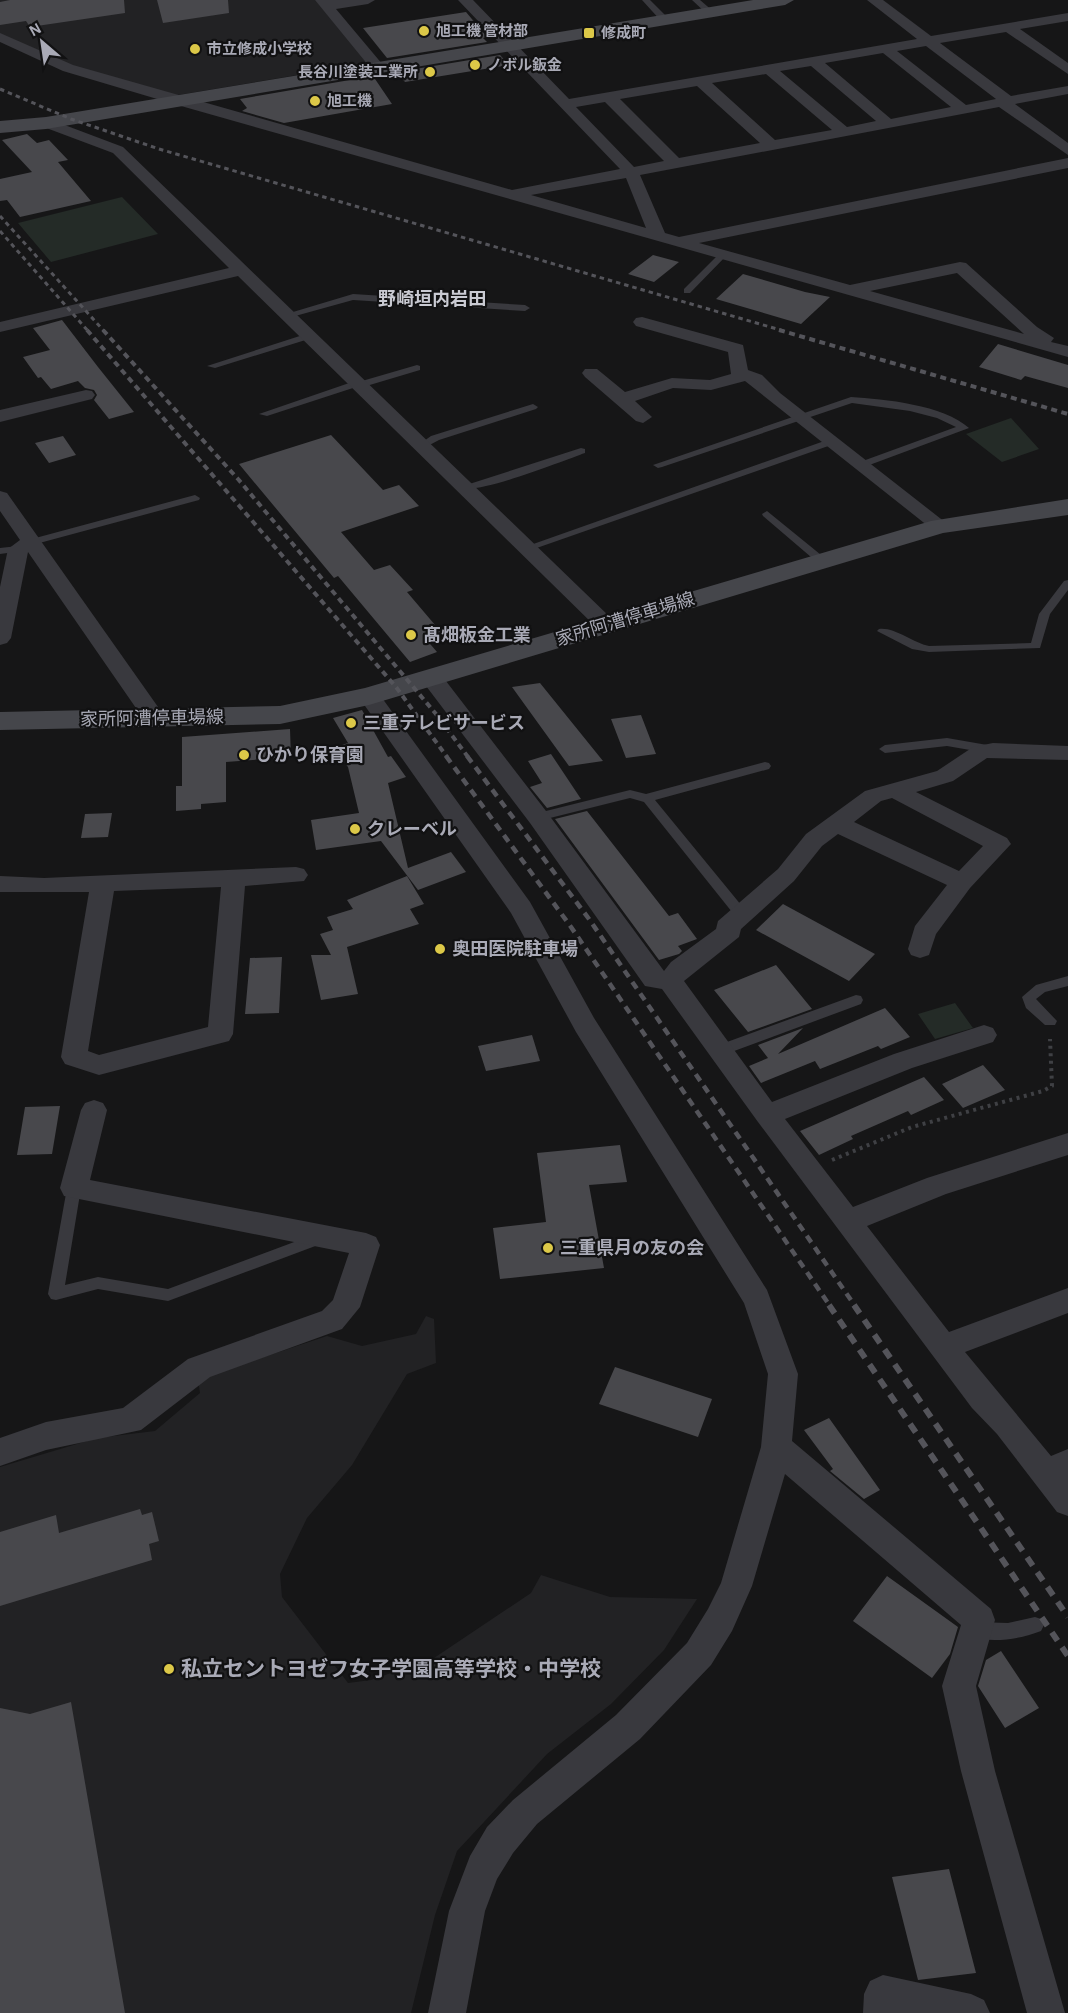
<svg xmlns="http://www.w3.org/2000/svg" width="1068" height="2013" font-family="'Alegreya Sans','Noto Sans JP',sans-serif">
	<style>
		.built { fill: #222224 }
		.green { fill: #242b27 }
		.building { fill: #48484c }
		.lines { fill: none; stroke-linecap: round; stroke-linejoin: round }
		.path { stroke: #3f4044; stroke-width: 4; stroke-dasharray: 3 4.5; stroke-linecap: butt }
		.lane { fill: #39393e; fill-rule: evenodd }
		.street { fill: #39393e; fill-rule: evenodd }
		.secondary { fill: #45464b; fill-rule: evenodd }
		.rail-far3 { stroke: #54545a; stroke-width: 3; stroke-dasharray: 4.5 4; stroke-linecap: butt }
		.rail-far2 { stroke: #54545a; stroke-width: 4; stroke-dasharray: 6 4.5; stroke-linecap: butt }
		.rail-far1 { stroke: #54545a; stroke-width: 4.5; stroke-dasharray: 8 6; stroke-linecap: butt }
		.rail { stroke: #54545a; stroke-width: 6; stroke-dasharray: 10 8; stroke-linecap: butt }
		.poi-dot { fill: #dcc848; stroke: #111112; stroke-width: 2 }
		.labels { text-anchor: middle; stroke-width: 4.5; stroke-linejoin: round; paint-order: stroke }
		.far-poi-label { font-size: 15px; font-weight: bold; fill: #a9aab6; stroke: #111112; text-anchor: start }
		.far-quarter-label { font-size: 18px; font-weight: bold; fill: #c9cad2; stroke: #111112 }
		.street-label { font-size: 18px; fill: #a9aab6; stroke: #111112 }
		.poi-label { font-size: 18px; font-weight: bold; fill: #a9aab6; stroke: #111112; text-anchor: start }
		.near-poi-label { font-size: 21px; font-weight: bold; fill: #a9aab6; stroke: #111112; text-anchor: start }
	</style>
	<rect width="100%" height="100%" fill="#161617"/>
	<path class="built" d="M0,0H317L369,63L172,96L73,67L0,34Z
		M426,1316L434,1319L436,1363L407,1374L352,1465L307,1518L280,1574L282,1597L348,1683L371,1680L434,1658L531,1593L541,1575L610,1597L697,1599L664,1650L611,1704L547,1754L457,1851L435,1915L411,2013H0V1467L97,1438L155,1431L200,1393L198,1379L327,1336L362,1346L416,1334Z"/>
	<path class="green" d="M122,197L158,234L51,262L18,223Z
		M1011,418L1039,449L1002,462L966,434Z
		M955,1003L973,1028L935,1039L918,1014Z"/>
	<path class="building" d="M10,0H124L125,13L30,27L26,21L0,25V2Z
		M157,0H228L229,13L163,23Z
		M466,12L487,37L483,38L487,42L387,58L363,28Z
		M500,55L509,65L405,82L397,72Z
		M373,76L392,104L284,123L242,111L247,108L240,99Z
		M27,134L37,143L49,140L68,160L58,162L91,201L20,217L7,200L0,201V179L32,172L2,140Z
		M653,255L679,262L654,282L628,274Z
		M743,274L805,292L830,297L801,324L716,299Z
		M62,320L98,367L134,412L109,419L94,400L97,395L94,390L85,388L78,381L51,389L41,377L38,378L23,357L50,350L33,328Z
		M998,344L1068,365V388L1025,376L1021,380L979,367Z
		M331,435L383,490L399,485L419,506L341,532L374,570L390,565L413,590L407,592L441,632L425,638L437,652L410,662L338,576L334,578L239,464Z
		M63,436L76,455L49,463L35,443Z
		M540,683L603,761L569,766L512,687Z
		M362,710L388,757L391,756L406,777L388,783L408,868L451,852L466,872L418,890L381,841L316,850L311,820L359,813L348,767L333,748L348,743L333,718Z
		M641,715L656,754L626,758L611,719Z
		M290,729L291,757L226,762V802L201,804V809L176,811V786H182V737Z
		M551,754L581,799L547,808L530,787L542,783L528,761Z
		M587,811L669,916L678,913L697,939L678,946L682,951L679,954L659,960L555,819Z
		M112,813L108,837L81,838L85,814Z
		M407,876L424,904L410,909L419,924L347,947L358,994L321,1000L311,955H331L320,934L333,930L327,917L353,909L347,900Z
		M783,904L875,954L849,981L756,930Z
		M282,957L279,1013L245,1014L250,958Z
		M776,965L812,1009L748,1032L714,990Z
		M885,1008L910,1037L881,1049L878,1046L820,1069L815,1061L761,1083L749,1066L768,1058L758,1045L803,1028L778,1054Z
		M532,1035L540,1061L486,1071L478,1046Z
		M983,1065L1005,1090L963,1108L942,1084Z
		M924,1077L944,1100L911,1115L908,1111L851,1136L853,1139L819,1155L800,1131Z
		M60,1106L52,1154L17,1155L25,1107Z
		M620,1145L627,1182L589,1185L604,1268L500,1279L493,1228L546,1222L537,1153Z
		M615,1367L712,1399L698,1437L599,1404Z
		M829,1418L880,1490L864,1499L830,1471L833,1469L804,1430Z
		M140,1509L142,1515L152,1512L159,1541L149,1544L152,1560L0,1606V1532L56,1515L59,1533Z
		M887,1576L958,1627L950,1654L932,1678L853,1621Z
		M1001,1651L1039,1708L1005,1728L978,1686L986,1660Z
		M71,1702L125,2013H0V1708L30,1714Z
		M949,1869L976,1973L918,1980L892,1877Z"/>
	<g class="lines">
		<path class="path" d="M832,1160L912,1127L1043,1091L1052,1086L1050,1039"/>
		<path class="lane" d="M642,0H650L668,18V22H662Z
			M692,0H700L714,12L707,14Z
			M720,253L727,255L690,293H684V289Z
			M353,294L525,305L530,308L525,311L353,300L288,318L283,315Z
			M309,333L314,336L312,338L215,368L207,366Z
			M417,365L420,366V370L363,387H356L267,416L259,414L355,381H362Z
			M851,397C884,399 944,405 969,428L864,467L859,464L860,462L956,427L937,418L910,411L852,403L662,467L658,468L653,465Z
			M533,404L538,407L536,409L439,440L422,449L417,446L431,436Z
			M830,439L834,440V444L531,550H523L522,548Z
			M581,448L585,449V453C565,460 473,497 460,487Z
			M195,495L200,498L199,500L32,545L27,542L28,540Z
			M767,511L826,559V563H818L763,516L762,514Z
			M18,546L23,549L22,551L0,554V548Z
			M1068,580V590L1050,614L1040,648L929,652L912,649L877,631L879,629C895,627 913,643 929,646L1031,643L1039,614L1064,581Z
			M947,738L993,746L999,750L993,754L947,746L885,753L879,749L885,745Z
			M765,762L769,763L771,766L769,769L655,800L746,911L747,914L746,917H736L644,802L630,798L538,821L532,817L538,813L630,790L646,794Z
			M1068,976V986L1045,992L1036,999L1057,1021L1055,1025H1045L1026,1008L1022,997L1036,985Z
			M856,995L861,996L863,1000L861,1004L726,1054H716L714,1050L716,1046Z
			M74,1182L79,1184L81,1188L65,1285L98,1277L168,1289L321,1232L326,1234L328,1238L326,1242L168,1301L98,1289L56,1300L51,1299L48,1294L67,1188L69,1184Z
			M1035,1617L1041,1619L1044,1625L1041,1631C1021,1639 991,1644 970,1636L967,1630L970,1624L976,1622L1008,1623Z"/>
		<path class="street" d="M315,0H375L368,4L336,9L383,65L385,68L383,71H373Z
			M458,0H473L569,99L917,39L867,0H883L931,36L1068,13V21L1020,29L1068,63V74L1006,32L940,43L1011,96L1068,86V94L1015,104L1068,143V155L999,107L640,175L665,233L679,237L1068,158V168L699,243L850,285L960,262L966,263L1037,327L1054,338L1051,342L1068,346V357L174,104L63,71L0,42V33L73,65L512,190L620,169ZM926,46L996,99L966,105L897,51ZM883,53L951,107L891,119L825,63ZM811,66L876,121L847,127L780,71ZM766,74L832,130L775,140L712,83ZM697,86L760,143L679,158L620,99ZM605,102L664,161L634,167L576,107ZM626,178L646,228L531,195ZM957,273L1024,334L870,291Z
			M46,118L123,147L612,619L615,624L612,629H598L238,276L0,332V322L229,268L113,153L41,126L38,123Z
			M642,317L743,345L748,370L762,375L780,393L950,526L947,530H933L745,381L711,390L673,388L635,401L652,417L643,423L636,421L585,377L582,373L585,369H597L625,392L672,378L710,380L731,374L728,352L636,326L633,322L636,318Z
			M86,390L92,391L95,395L92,399L0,422V410Z
			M0,491L7,493L163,714L166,719L163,724H147L28,552L11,638L7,643L0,645V587L8,549L20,540L0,511Z
			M431,670L439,672L546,811L664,971L671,962L716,929L718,921L778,869L806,834L865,791L937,771L973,747L993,743L1068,746V760L987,758L953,781L916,792L1007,838L1011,844L970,888L936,934L929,955L920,958L911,955L908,949L915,926L947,885L838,834L822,846L794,881L741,929L739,937L684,981L772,1102L894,1054L984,1025L993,1028L997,1035L993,1042L912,1068L785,1119L853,1207L927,1178L1068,1133V1155L946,1194L867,1226L949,1332L1068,1288V1313L965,1352L1051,1456L1068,1449V1516L1057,1512L997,1434L972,1408L758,1122L662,989L645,986L530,823L423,682L420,677L423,672ZM892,798L983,846L959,871L854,822L881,801Z
			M369,689L377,691L530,902L594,1018L767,1290L798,1374L792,1441L991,1609L995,1620L976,1686L995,1771L1065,2013H1027L961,1771L942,1686L961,1625L785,1474L752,1586L732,1631L711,1665L640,1739L537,1824L513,1853L497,1879L485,1911L466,2013H428L449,1911L470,1856L487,1827L513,1800L616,1715L687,1643L708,1609L721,1583L761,1447L768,1374L744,1303L576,1032L511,913L358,696L361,691Z
			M296,867L304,869L308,875L304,881L245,886L233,1034L229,1041L99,1075L65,1064L61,1057L89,892H0V876L44,878ZM221,887L208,1027L99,1055L88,1051L114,891Z
			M94,1100L103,1103L107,1110L90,1180L366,1233L376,1237L380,1245L360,1307L342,1329L210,1377L141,1430L46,1450L0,1466V1438L46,1422L123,1408L188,1359L322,1311L333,1300L349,1253L64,1196L60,1188L81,1110L85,1103Z
			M883,1975L971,1994L984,2000L990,2013H863L864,1994L870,1981Z"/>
		<path class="secondary" d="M753,0H794L785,5L46,129L0,133V121L46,117Z
			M1068,499V515L943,533L369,705L280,724L0,730V712L280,706L365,688L931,521Z"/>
		<path class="rail-far3" d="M0,89L71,119L159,149L784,331
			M0,216L104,331
			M0,231L88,331"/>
		<path class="rail-far2" d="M87,330L396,687L447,757
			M103,330L238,479L436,714L468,757
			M779,330L1068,414"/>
		<path class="rail-far1" d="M446,756L571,927L830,1306
			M467,756L589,919L855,1306"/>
		<path class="rail" d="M829,1305L1068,1656
			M854,1305L1068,1617"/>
	</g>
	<g class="poi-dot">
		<circle cx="424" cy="31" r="6"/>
		<rect x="583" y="27" width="12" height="12" rx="3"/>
		<circle cx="195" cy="49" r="6"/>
		<circle cx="475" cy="65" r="6"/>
		<circle cx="430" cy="72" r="6"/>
		<circle cx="315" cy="101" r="6"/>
		<circle cx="411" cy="635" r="6"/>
		<circle cx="351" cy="723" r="6"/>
		<circle cx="244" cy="755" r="6"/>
		<circle cx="355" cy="829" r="6"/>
		<circle cx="440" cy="949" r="6"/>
		<circle cx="548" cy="1248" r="6"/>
		<circle cx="169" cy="1669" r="6"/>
	</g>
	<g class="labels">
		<g class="far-poi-label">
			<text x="436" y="36">旭工機 管材部</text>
			<text x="601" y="38">修成町</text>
			<text x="207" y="54">市立修成小学校</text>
			<text x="487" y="70">ノボル鈑金</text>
			<text x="418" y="77" text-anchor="end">長谷川塗装工業所</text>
			<text x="327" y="106">旭工機</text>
		</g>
		<g class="far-quarter-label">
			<text x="432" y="305">野崎垣内岩田</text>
		</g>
		<g class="street-label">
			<text transform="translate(625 619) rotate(-17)" y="6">家所阿漕停車場線</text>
			<text transform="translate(152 718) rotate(-1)" y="6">家所阿漕停車場線</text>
		</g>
		<g class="poi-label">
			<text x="423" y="641">髙畑板金工業</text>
			<text x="363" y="729">三重テレビサービス</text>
			<text x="256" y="761">ひかり保育園</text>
			<text x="367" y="835">クレーベル</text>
			<text x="452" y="955">奥田医院駐車場</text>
			<text x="560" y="1254">三重県月の友の会</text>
		</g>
		<g class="near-poi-label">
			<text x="181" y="1676">私立セントヨゼフ女子学園高等学校・中学校</text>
		</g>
	</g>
	<g transform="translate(42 42) rotate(331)" stroke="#111112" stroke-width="4.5" paint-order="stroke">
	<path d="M0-4.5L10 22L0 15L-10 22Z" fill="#a9aab6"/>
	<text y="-9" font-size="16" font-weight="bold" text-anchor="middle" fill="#a9aab6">N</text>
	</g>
</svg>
